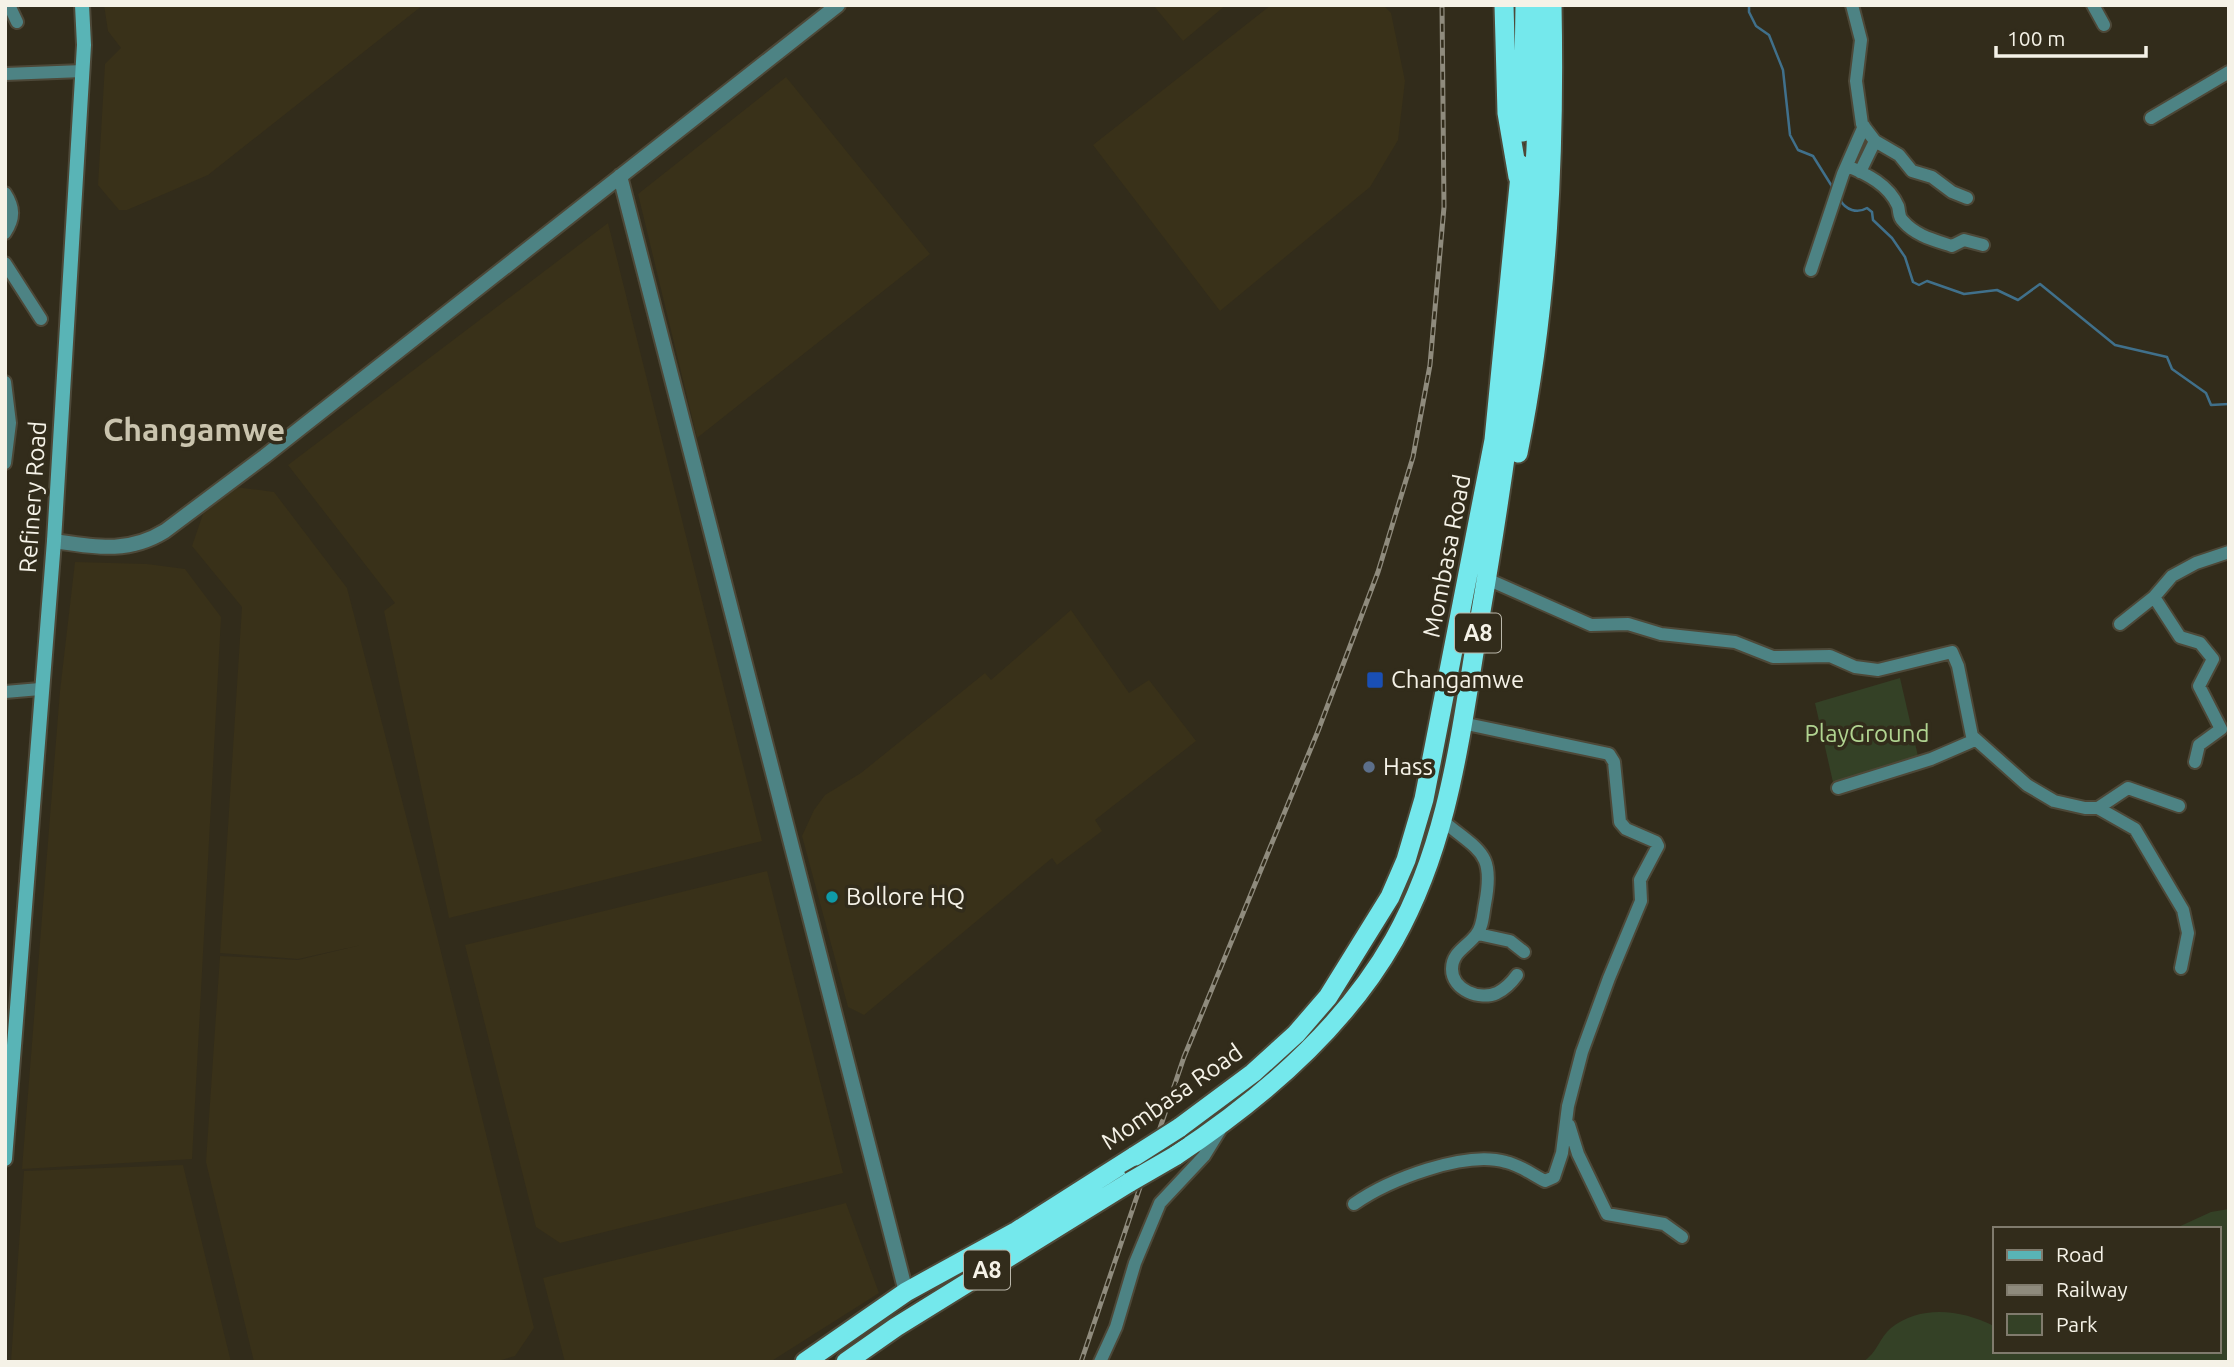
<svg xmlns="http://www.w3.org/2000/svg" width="2234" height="1367" font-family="Ubuntu,sans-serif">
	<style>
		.built { fill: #393119 }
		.green { fill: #344126 }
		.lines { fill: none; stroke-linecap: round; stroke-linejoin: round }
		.stream { stroke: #40708b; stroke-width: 2.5 }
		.minor-casing { stroke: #4d4838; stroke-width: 16 }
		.tertiary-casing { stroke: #4d4838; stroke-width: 18 }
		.secondary-casing { stroke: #4d4838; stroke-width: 18 }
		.trunk-casing { stroke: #4d4838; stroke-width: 23 }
		.minor { stroke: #4d8384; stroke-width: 12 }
		.tertiary { stroke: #4d8384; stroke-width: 14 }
		.secondary { stroke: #59b4b6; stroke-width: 14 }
		.trunk { stroke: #74e8ec; stroke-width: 19 }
		.rail-casing { stroke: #8f8b7d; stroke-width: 5 }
		.rail { stroke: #322c1b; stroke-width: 2.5; stroke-dasharray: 8; stroke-linecap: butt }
		.trunk-bridge-casing { stroke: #4d4838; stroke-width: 23; stroke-linecap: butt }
		.trunk-bridge { stroke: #74e8ec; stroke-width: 19 }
		.transit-dot { fill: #1a4fb4; stroke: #322c1b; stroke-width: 2.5 }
		.service-dot { fill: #5c6f8a; stroke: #322c1b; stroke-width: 2.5 }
		.culture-dot { fill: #0f9aa8; stroke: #322c1b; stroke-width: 2.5 }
		.labels { text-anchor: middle; stroke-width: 7; stroke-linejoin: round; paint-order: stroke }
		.shield { fill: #322c1b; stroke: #bab7aa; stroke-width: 2 }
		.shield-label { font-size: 23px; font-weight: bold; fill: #f5f2e7 }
		.street-label { font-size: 24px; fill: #f5f2e7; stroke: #322c1b }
		.poi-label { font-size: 24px; fill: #f5f2e7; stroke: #322c1b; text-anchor: start }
		.park-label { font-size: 24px; fill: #b1d491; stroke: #322c1b }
		.district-label { font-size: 32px; font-weight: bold; fill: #cac4ae; stroke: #322c1b }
	</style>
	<rect width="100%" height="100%" fill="#322c1b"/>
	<path class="built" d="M104,5H423L208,175L127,210H119L98,185L105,64L121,48L108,31Z
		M1153,5H1226L1183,41Z
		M1271,5H1383L1391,13L1405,81L1398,140L1370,187L1220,311L1093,145Z
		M786,77L930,254L697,438L638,194Z
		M608,223L762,841L449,918L384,611L395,603L288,465Z
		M236,487L274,492L347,588L435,928L534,1328L515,1356L495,1362H254L206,1162L220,956L298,960L361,945L298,959L220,953L242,607L192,546L203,514Z
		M75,562L147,564L185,569L221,617L192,1159L22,1169L60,691Z
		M1071,610L1129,693L1149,680L1196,741L1095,820L1102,831L1057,865L1052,858L864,1015L848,1007L802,836L814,810L825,795L861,773L985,673L991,680Z
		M767,871L843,1173L560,1243L536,1227L465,945Z
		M183,1165L231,1362H11L24,1171Z
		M846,1203L879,1293L770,1362H565L543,1278Z"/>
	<path class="green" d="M1900,678L1920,765L1835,791L1815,703Z
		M2229,1209V1362H1863C1877,1353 1880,1337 1891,1328C1921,1304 1962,1310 1994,1326V1351H2218V1229H2174L2211,1212Z"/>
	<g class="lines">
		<path class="stream" d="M1749,5V12L1756,26L1769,35L1783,70L1790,135L1798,150L1813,156L1833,188
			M1840,200C1846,210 1857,214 1867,208L1872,212L1873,220L1892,238L1905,257L1913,282L1919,285L1927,281L1964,294L1997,290L2018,300L2040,284L2115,345L2167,357L2172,369L2206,393L2211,405L2229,404"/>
		<g class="minor-casing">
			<path id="minor" d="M9,5L17,22
				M1852,5L1861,40L1856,81L1862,124L1875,141L1899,155L1912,171L1932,177L1952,192L1967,198
				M2093,5L2104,25
				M5,74L83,71
				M2151,118L2229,72
				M1847,166C1867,174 1889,185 1898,206C1900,213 1898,216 1903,221C1916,236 1934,240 1952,246L1964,240L1983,245
				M1860,172L1875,141
				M5,193C14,207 15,218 5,233
				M5,263L41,319
				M1811,270L1843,174L1864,126
				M5,382L10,423L5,463
				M1487,579L1591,625L1628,624L1661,634L1735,642L1773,657L1830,656L1855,667L1878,670L1952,652L1958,666L1972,736L2027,785L2054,801L2085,808H2098L2128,788L2179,806
				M2154,597L2180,637L2200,643L2213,659L2199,686L2221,729L2199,745L2195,762
				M2120,624L2154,597L2172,576L2196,563L2229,552
				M5,692L40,689
				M1838,788L1931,759L1975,740
				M2098,808L2135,829L2183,910L2188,933L2181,968
				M1443,821C1480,852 1495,852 1485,904C1483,914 1483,927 1476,935C1467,947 1452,952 1452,969C1452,990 1480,1001 1497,993C1505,989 1512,982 1517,975
				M1478,934L1510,941L1524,952
				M1569,1125L1578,1154L1607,1214L1664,1224L1682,1237
				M1354,1204C1388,1180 1465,1150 1506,1162C1520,1165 1533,1175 1545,1181L1554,1177L1562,1153L1568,1106L1582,1052L1609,978L1641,901L1640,880L1658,846L1656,842L1626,829L1620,822L1614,762L1609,754L1462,723
				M1100,1362L1116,1327L1135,1263L1160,1203L1204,1156L1220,1130"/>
		</g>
		<g class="tertiary-casing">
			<path id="tertiary" d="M620,176L906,1292
				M54,541C95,547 128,554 165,531L265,456L838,5"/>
		</g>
		<g class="secondary-casing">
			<path id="secondary" d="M5,1159L54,541L84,45L82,5"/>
		</g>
		<g class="trunk-casing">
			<path id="trunk" d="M1504,5L1507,113L1518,177
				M1523,132L1525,5
				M1518,453C1548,305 1555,156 1552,5
				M1179,1128L1253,1073L1296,1034L1328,997L1390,897L1406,860L1424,799L1494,440L1521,165
				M1175,1156C1260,1100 1343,1030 1394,940C1450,840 1460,734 1479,623C1514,419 1541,213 1539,5
				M805,1362L906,1292L1017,1231L1135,1156
				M846,1362L896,1327L1130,1182"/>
		</g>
		<use href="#minor" class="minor"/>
		<use href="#tertiary" class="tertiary"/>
		<use href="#secondary" class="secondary"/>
		<use href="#trunk" class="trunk"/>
		<g class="rail-casing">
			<path id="rail" d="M1081,1362L1184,1057L1318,731L1378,572L1413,457L1430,365L1444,207L1442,5"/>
		</g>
		<use href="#rail" class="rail"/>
		<g class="trunk-bridge-casing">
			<path id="trunk-bridge" d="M1135,1156L1179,1128
				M1130,1182L1175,1156"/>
		</g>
		<use href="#trunk-bridge" class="trunk-bridge"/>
	</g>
	<rect class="transit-dot" x="1366" y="671" width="18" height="18" rx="3.5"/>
	<circle class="service-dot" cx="1369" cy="767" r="7"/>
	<circle class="culture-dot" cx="832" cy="897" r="7"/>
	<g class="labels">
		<g class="shield">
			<rect x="1455" y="613.5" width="46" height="39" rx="5"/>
			<rect x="964" y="1250.5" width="46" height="39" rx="5"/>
		</g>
		<g class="shield-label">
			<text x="1478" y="641">A8</text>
			<text x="987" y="1278">A8</text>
		</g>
		<g class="street-label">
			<text transform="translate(33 497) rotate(-86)" y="8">Refinery Road</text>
			<text transform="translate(1447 556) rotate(-79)" y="8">Mombasa Road</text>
			<text transform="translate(1172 1097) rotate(-35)" y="8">Mombasa Road</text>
		</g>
		<g class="poi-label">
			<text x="1391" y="688">Changamwe</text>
			<text x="1383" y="775">Hass</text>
			<text x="846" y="905">Bollore HQ</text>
		</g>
		<g class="park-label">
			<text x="1867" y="742">PlayGround</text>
		</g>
		<g class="district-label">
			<text x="194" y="441">Changamwe</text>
		</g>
	</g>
	<rect width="2234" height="1367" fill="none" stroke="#f5f2e7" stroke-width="14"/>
	<rect x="1993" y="1227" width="228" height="126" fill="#322c1b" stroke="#807b6d" stroke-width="2"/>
	<rect x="2007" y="1250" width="35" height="10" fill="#59b4b6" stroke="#807b6d" stroke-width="2"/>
	<text x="2056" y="1262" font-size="21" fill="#f5f2e7">Road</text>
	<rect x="2007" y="1285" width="35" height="10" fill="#8f8b7d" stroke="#807b6d" stroke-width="2"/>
	<text x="2056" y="1297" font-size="21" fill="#f5f2e7">Railway</text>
	<rect x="2007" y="1314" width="35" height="21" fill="#344126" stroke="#807b6d" stroke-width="2"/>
	<text x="2056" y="1332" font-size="21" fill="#f5f2e7">Park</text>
	<path d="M1996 46v10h150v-10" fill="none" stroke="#f5f2e7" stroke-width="3.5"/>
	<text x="2007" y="46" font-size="21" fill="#f5f2e7" stroke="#322c1b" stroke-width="5" paint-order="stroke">100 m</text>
</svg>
